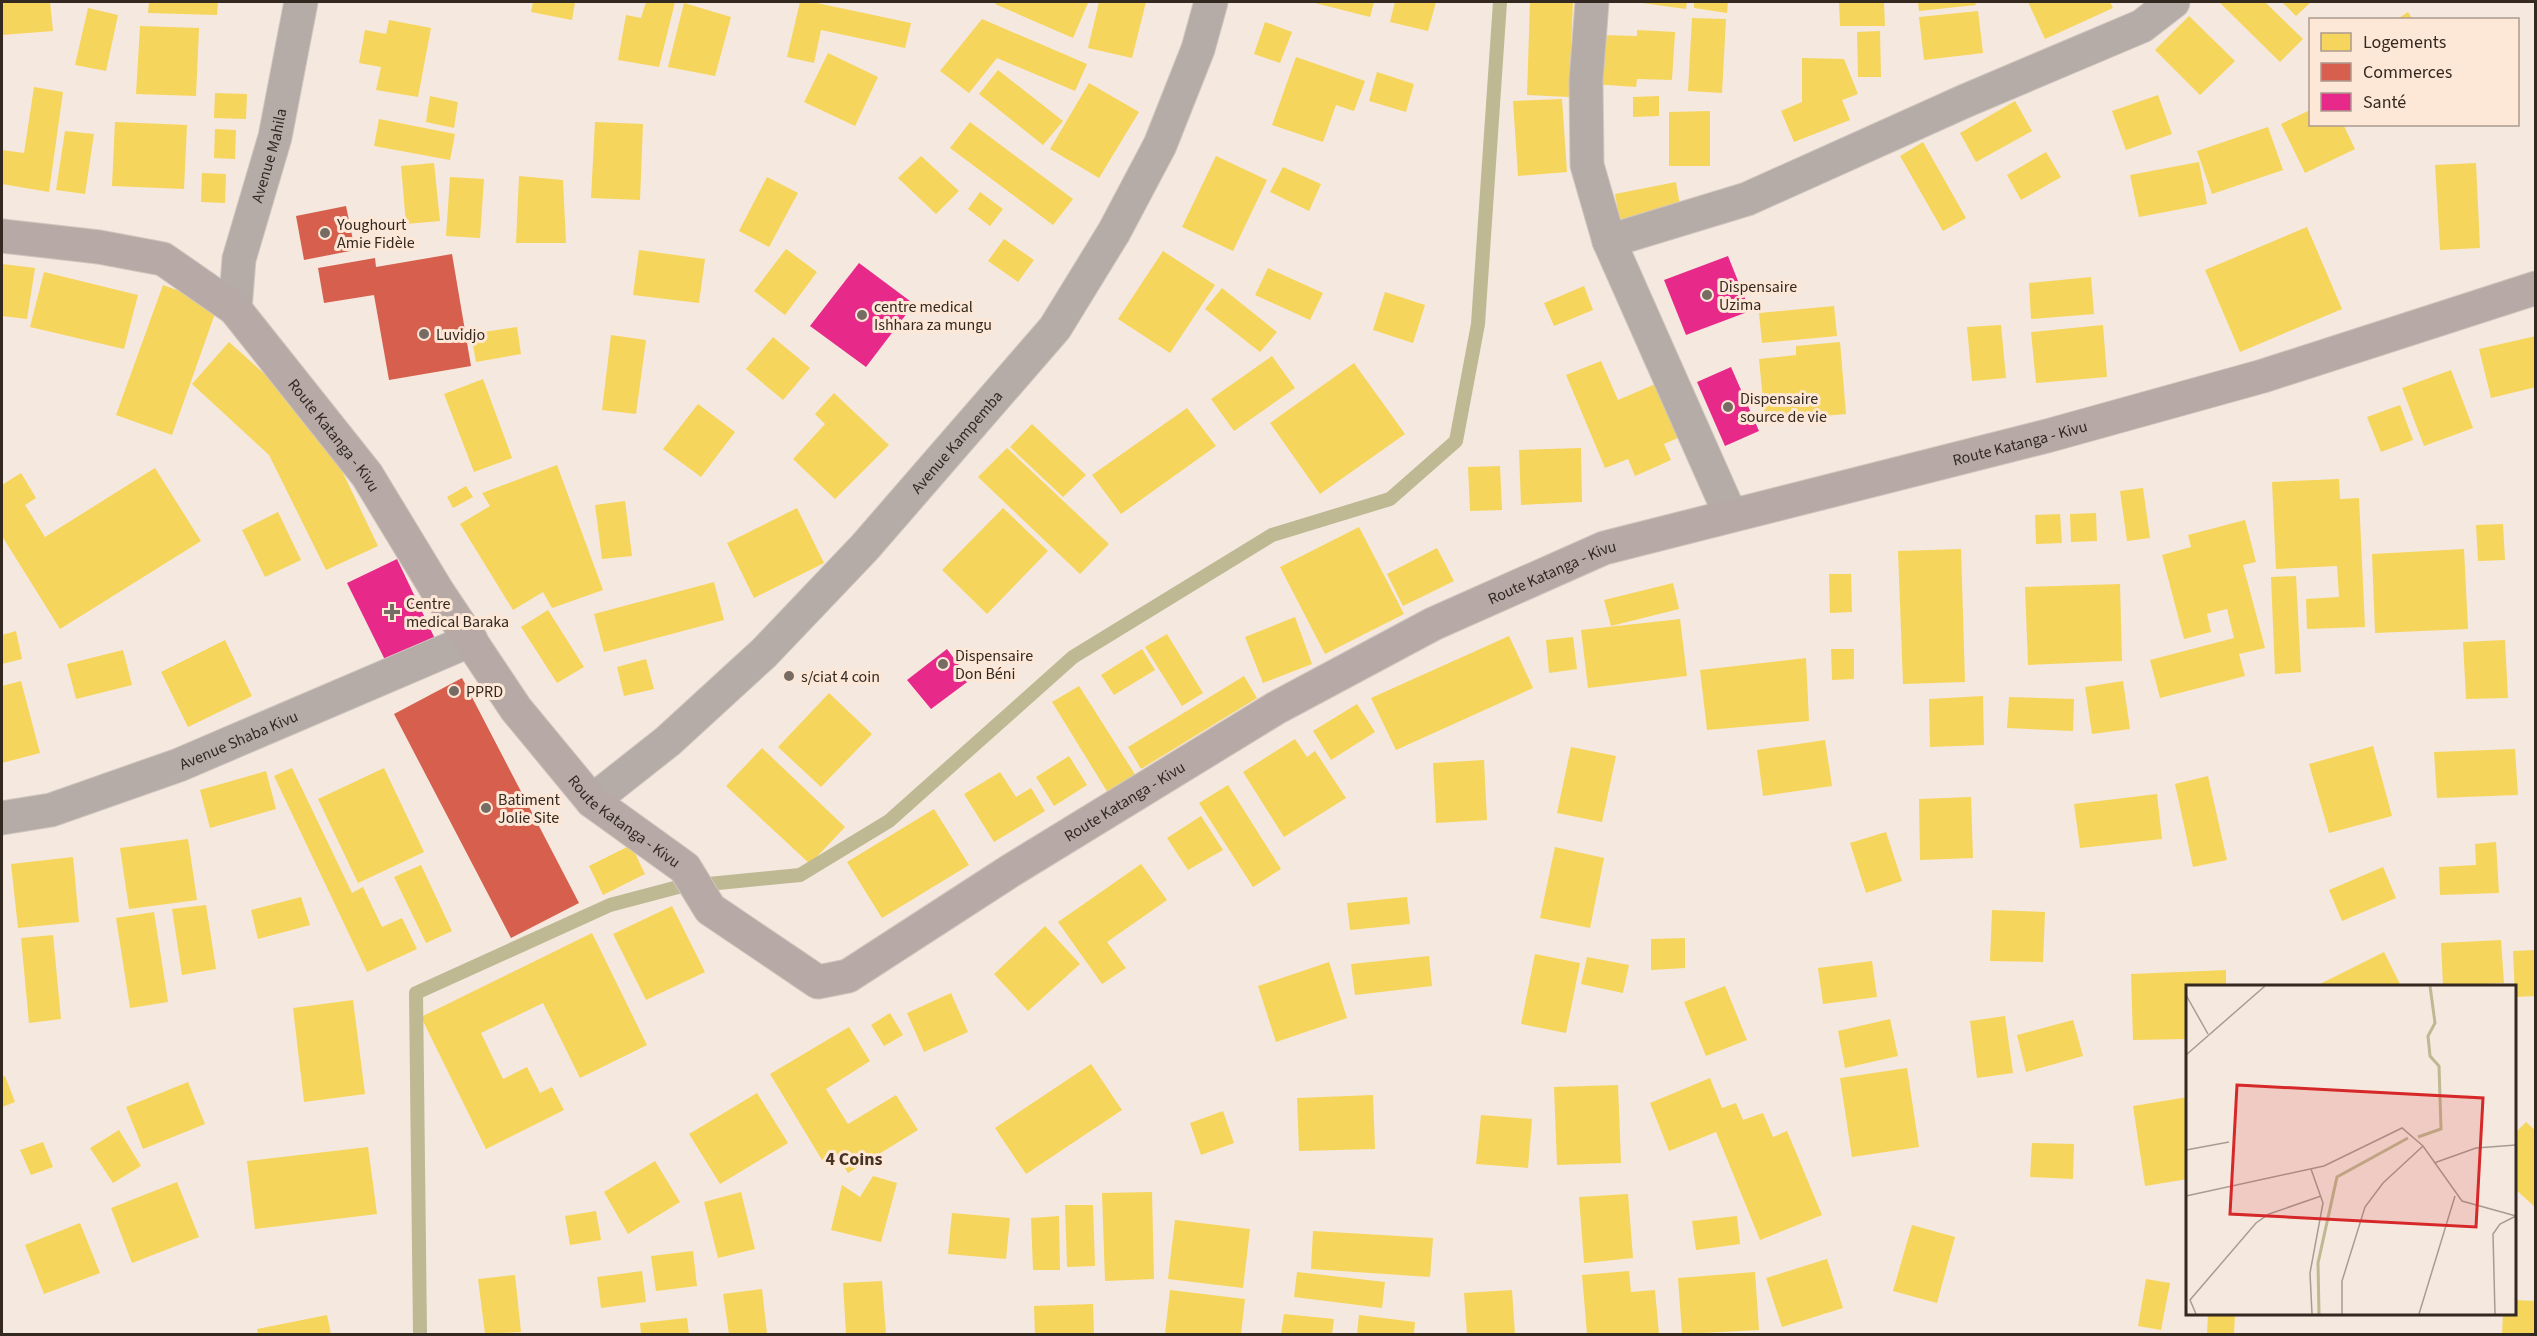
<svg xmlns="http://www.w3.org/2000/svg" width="2537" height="1336" font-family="'Source Sans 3',sans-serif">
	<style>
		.homes { fill: #f6d55c }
		.shops { fill: #d6604d }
		.health { fill: #e7298a }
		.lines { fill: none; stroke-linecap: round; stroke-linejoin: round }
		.stream { stroke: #beb893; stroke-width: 14 }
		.minor-casing { stroke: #d0c6be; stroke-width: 35 }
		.trunk-casing { stroke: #d0c6be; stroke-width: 35 }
		.minor { stroke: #b5aca8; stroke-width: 33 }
		.trunk { stroke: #b7aaa6; stroke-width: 33 }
		.poi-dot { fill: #776c64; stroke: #fde7d7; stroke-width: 2 }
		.labels { text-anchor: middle; stroke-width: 6; stroke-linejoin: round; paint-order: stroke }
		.street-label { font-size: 16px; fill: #332921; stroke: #fde7d7 }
		.poi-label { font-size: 16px; fill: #332921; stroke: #fde7d7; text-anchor: start }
		.neighbourhood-label { font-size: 18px; font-weight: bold; fill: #473323; stroke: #fde7d7 }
		.inset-river { fill: none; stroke: #beb893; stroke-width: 3 }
		.inset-road { fill: none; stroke: #a79c93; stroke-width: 1.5 }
		.view { fill: #d62828; fill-opacity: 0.15; stroke: #d62828; stroke-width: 3 }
		.inset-edge { fill: none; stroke: #332921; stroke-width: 3 }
	</style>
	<rect width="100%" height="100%" fill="#f5e8df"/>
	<path class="homes" d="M2,2H50L53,31L2,35Z
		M149,2H218L217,15L148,13Z
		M533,2H575L572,20L531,12Z
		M646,2H675L659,67L618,60L626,15L641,18Z
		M800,2H812L911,23L905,48L821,30L814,63L787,57Z
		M997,2H1084L1088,3L1073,38L995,4Z
		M1099,2H1146L1132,58L1088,48Z
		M1311,2H1374L1370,17Z
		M1395,2H1436L1428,31L1390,22Z
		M1530,2H1573L1569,97L1527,95Z
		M1635,2H1687L1686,9Z
		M1694,2H1728L1727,13L1694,8Z
		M1839,2H1884L1885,26H1840Z
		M1918,2H1975L1976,5L1919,11Z
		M2028,2H2110L2113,8L2045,39Z
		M2219,2H2265L2303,39L2280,62Z
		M2282,2H2311L2296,16Z
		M684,3L731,17L715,76L668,67Z
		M88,8L118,15L106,71L75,65Z
		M1978,11L1983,53L1924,60L1919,17Z
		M2408,12L2413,20H2396Z
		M2189,16L2235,61L2200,95L2155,50Z
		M1692,18L1726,19L1722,93L1688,91Z
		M982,19L1087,64L1075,91L997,58L969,93L940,71Z
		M389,20L431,28L418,97L376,90L381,67L359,63L365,30L386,34Z
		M1265,22L1292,32L1280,63L1254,54Z
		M140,26L199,28L196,96L136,94Z
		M1637,30L1675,32L1672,80L1637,79L1636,87L1594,84L1601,35L1637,36Z
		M1880,31L1881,77H1858L1857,32Z
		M828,53L878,77L855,126L804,102Z
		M1296,57L1365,81L1354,111L1336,105L1323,142L1272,125Z
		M1802,58L1844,59L1858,94L1842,100L1850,120L1794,142L1781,111L1802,102Z
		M998,70L1063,121L1043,145L979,94Z
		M1377,72L1414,84L1406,112L1369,101Z
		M1089,83L1139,112L1099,178L1050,149Z
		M34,87L63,92L49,192L2,184V150L24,153Z
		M215,93L247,94L246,119L214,118Z
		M2158,95L2172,134L2126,150L2112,111Z
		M430,96L458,102L454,128L426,122Z
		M1659,96V116L1633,117V97Z
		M1562,99L1567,172L1518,176L1513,101Z
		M2015,101L2032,131L1976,162L1960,133Z
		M2310,110V124H2343L2355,149L2305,173L2281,124Z
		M1710,111V166H1669V112Z
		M379,119L455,134L450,160L374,146Z
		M115,122L187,125L184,189L112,186Z
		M595,122L643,124L640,200L591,198Z
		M970,122L1073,199L1053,225L950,148Z
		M2268,127L2283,170L2212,194L2197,151Z
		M215,129L236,130L235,159L214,158Z
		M65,131L94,134L85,194L56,190Z
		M1923,142L1966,218L1943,231L1900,156Z
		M2046,152L2061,177L2021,200L2007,175Z
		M921,156L959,191L936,214L898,178Z
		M1216,156L1267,180L1233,251L1182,227Z
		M2199,162L2207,204L2139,217L2130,175Z
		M434,163L440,221L406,224L401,166Z
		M2476,163L2480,248L2440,250L2435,165Z
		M1283,167L1321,184L1309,211L1270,192Z
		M202,173L226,174L225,203L201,202Z
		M519,176L563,180L566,243H516Z
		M450,177L484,179L480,238L446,236Z
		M767,177L798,193L769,247L739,231Z
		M1676,182L1683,223L1623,238L1615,194Z
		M980,192L1003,209L990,226L968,209Z
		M2307,227L2342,309L2240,352L2205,270Z
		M1004,239L1034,260L1018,282L988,261Z
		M786,249L817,272L785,315L754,291Z
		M639,250L705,259L699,303L633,295Z
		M1163,251L1215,285L1170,353L1118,319Z
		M2,264L35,268L27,319L2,316Z
		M1268,268L1323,293L1310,320L1255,295Z
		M44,272L138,295L124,349L30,327Z
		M2091,277L2094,314L2031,319L2029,283Z
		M163,285L218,305L172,435L116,415Z
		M1584,286L1593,310L1554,326L1544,303Z
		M1222,288L1277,332L1260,352L1205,309Z
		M1385,292L1425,305L1413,343L1373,330Z
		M1834,306L1837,336L1762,343L1759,313Z
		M2001,325L2006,378L1972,381L1967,327Z
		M2103,325L2107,377L2036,383L2031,332Z
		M517,327L521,354L476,362L471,334Z
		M611,335L646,340L636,414L602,410Z
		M2536,336V387L2491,398L2479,349Z
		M773,337L810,368L783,400L746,369Z
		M229,342L319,423L378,546L326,570L269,455L192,384Z
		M1840,342L1846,414L1765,421L1759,359L1796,355V346Z
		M1272,356L1295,388L1234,431L1211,399Z
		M1601,361L1618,400L1660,382L1682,436L1664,444L1671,460L1635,476L1628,459L1605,468L1566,375Z
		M1354,363L1405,434L1320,494L1270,423Z
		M2451,370L2473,428L2424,446L2402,388Z
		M483,379L512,458L474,472L444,394Z
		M834,393L889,445L835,499L793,459L825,424L815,414Z
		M698,404L735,432L701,477L663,449Z
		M2400,405L2413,440L2381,452L2367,417Z
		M1187,408L1216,446L1121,514L1092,475Z
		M1032,424L1086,475L1063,497L1010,447Z
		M1007,448L1109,544L1080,574L978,477Z
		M1581,448L1582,502L1521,505L1519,450Z
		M557,465L603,590L552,608L543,592L513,610L460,524L490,506L482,493Z
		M1500,466L1502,510L1470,511L1468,467Z
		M155,468L201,541L60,629L2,536V485L21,473L36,498L25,505L45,537Z
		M2339,479L2340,499L2359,498L2365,627L2307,629L2306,599L2339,597L2337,566L2276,569L2272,482Z
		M466,486L473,497L453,508L447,497Z
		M2143,488L2150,538L2127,541L2120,491Z
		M625,501L632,556L602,559L595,505Z
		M797,508L824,563L754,598L727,543Z
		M1003,508L1048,551L987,614L942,570Z
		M278,512L301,560L265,577L242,530Z
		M2096,513L2097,541L2071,542L2070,514Z
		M2060,514L2062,543L2036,544L2035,515Z
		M2245,520L2256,562L2243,565L2265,648L2239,654L2245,676L2160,698L2150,660L2234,638L2227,609L2207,614L2211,632L2184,639L2162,555L2191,547L2188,535Z
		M2503,524L2505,560L2478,561L2476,525Z
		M1359,527L1404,614L1325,654L1280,567Z
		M1437,548L1454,581L1403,606L1387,574Z
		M1961,549L1965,682L1903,684L1898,551Z
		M2464,549L2468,629L2375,633L2372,554Z
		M1829,574H1851L1852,612L1830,613Z
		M2296,576L2301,672L2275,674L2271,577Z
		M714,582L724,620L604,652L594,614Z
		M1673,583L1679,609L1611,626L1604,600Z
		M2120,584L2122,661L2028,665L2025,587Z
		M548,610L584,667L557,683L521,627Z
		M1295,617L1312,664L1263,683L1245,637Z
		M1680,619L1687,676L1588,688L1581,630Z
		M16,631L22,659L2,664V635Z
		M1167,634L1203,693L1182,706L1145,647Z
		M1509,636L1533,688L1396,750L1371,698Z
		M1573,637L1577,669L1549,673L1546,640Z
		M225,640L252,696L188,727L161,672Z
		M2505,640L2508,698L2466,699L2463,642Z
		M1142,649L1155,670L1114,695L1101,675Z
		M1831,649H1854V679L1832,680Z
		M123,650L132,685L76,699L67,664Z
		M1806,658L1809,721L1707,730L1700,670Z
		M646,659L654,689L624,696L617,667Z
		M1244,676L1257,698L1141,769L1128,747Z
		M21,681L40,753L2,763V686Z
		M2123,681L2130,729L2092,734L2085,687Z
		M1079,686L1136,776L1108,793L1052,702Z
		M829,693L872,734L821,787L778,747Z
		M1983,696L1984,745L1930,747L1929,699Z
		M2009,697L2074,699L2073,731L2007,728Z
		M1357,704L1375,732L1331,760L1313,731Z
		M1295,739L1307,757L1315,751L1346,798L1284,837L1243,772Z
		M1825,740L1832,786L1763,796L1757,750Z
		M2373,746L2392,816L2329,833L2309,764Z
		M1571,747L1616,756L1602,822L1557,813Z
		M762,748L845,827L810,864L726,786Z
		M2515,749L2518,795L2437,798L2434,752Z
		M1069,756L1087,785L1054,806L1036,777Z
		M1484,760L1487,820L1436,823L1433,763Z
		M292,768L352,893L363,887L382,927L402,918L417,949L367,972L274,776Z
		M384,768L424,852L358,883L318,799Z
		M266,771L276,809L210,828L200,790Z
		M1000,772L1016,797L1031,788L1045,811L994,842L964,794Z
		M2208,776L2227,860L2193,867L2175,784Z
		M1228,785L1281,869L1253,887L1199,803Z
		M2157,794L2162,839L2080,848L2074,804Z
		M1971,797L1973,858L1920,860L1919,799Z
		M934,809L969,865L882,918L847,862Z
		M1201,816L1223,850L1188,870L1167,838Z
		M1886,832L1902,881L1866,893L1850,843Z
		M188,839L197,900L129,909L120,848Z
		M2496,842L2499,893L2440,895L2439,867L2476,865L2475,844Z
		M631,845L645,874L603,895L589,866Z
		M1555,847L1604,858L1590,928L1540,918Z
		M73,857L79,922L18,928L11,864Z
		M1141,864L1167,900L1107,942L1126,968L1102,984L1058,922Z
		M421,865L452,931L426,943L394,877Z
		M2383,867L2396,898L2342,921L2329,890Z
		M301,897L310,925L258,939L251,910Z
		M1407,897L1410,924L1350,930L1347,903Z
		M206,905L216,969L182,975L172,909Z
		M672,906L705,972L646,1000L613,934Z
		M1992,910L2045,912L2043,962L1990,961Z
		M154,912L168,1002L130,1008L116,918Z
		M1045,926L1080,964L1028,1011L994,974Z
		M592,933L647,1045L580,1078L543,1003L481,1033L503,1079L527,1067L540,1093L552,1087L564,1110L486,1149L421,1017Z
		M53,935L61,1019L29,1023L21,938Z
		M1685,938V968L1651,970V939Z
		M2501,940L2504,983L2443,986L2441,943Z
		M2536,950V996L2515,997L2513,951Z
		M2384,952L2401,986H2316Z
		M1535,954L1580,963L1566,1033L1521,1024Z
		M1429,956L1432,986L1355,995L1351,964Z
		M1587,957L1629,965L1623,993L1581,984Z
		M1872,961L1877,997L1823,1004L1818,968Z
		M1329,962L1347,1018L1276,1042L1258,986Z
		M2226,970V986H2188V1039L2133,1040L2131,974Z
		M1725,986L1747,1040L1706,1056L1684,1002Z
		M951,993L968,1032L924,1052L907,1013Z
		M353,1000L365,1094L304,1102L293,1008Z
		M890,1013L903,1035L884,1046L871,1025Z
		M2005,1016L2013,1073L1977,1078L1970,1021Z
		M1890,1019L1898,1056L1845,1068L1838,1031Z
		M2073,1020L2083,1056L2026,1072L2017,1035Z
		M849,1027L870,1061L826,1089L848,1124L896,1095L918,1130L848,1173L835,1151L822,1160L770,1074Z
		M1091,1064L1122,1110L1026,1174L995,1128Z
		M1907,1068L1919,1147L1852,1157L1840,1078Z
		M5,1076L15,1102L2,1107V1077Z
		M1710,1078L1722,1108L1736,1103L1743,1120L1763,1113L1773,1137L1787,1131L1822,1215L1760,1240L1716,1132L1669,1151L1650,1103Z
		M188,1082L205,1124L143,1149L126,1107Z
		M1618,1085L1621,1163L1557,1165L1554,1087Z
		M757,1093L788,1143L720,1184L689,1134Z
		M1373,1095L1375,1149L1299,1151L1297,1098Z
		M2188,1097V1179L2145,1186L2133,1106Z
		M1223,1111L1234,1143L1201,1155L1190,1123Z
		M1481,1115L1532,1119L1528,1168L1476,1164Z
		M2526,1122L2536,1131V1208L2514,1188V1134Z
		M119,1130L141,1166L113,1183L90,1148Z
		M43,1142L53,1167L31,1175L20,1150Z
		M2032,1143L2074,1144L2073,1179L2030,1177Z
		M368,1147L377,1214L255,1229L247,1161Z
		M655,1161L680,1202L628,1234L604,1192Z
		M873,1176L897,1183L881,1242L831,1230L842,1185L860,1197Z
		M177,1182L199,1237L132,1263L111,1208Z
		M741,1192L755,1249L718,1258L704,1202Z
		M1152,1192L1154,1279L1105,1281L1102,1193Z
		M1628,1194L1633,1258L1584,1263L1579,1197Z
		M1065,1205H1093L1095,1266L1067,1267Z
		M596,1211L601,1240L570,1245L565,1216Z
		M952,1213L1010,1218L1006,1259L948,1254Z
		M1059,1216L1060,1270H1033L1031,1218Z
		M1737,1216L1740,1244L1696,1250L1692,1221Z
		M1175,1220L1250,1229L1243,1288L1168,1279Z
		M80,1223L100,1273L44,1294L25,1245Z
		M1912,1225L1955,1237L1937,1303L1893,1291Z
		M1313,1231L1433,1238L1430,1277L1311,1269Z
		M693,1251L697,1286L656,1291L651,1256Z
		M1827,1259L1843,1308L1782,1327L1766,1278Z
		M642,1271L646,1302L601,1308L597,1277Z
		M1629,1271L1631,1292L1655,1290L1659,1334H1587L1582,1275Z
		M1297,1272L1385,1282L1382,1308L1294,1297Z
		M1755,1272L1759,1330L1682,1334L1678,1278Z
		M515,1275L521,1332L485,1334L478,1279Z
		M2146,1279L2170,1283L2161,1330L2138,1326Z
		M882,1281L886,1334H846L843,1283Z
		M762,1289L767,1334H729L723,1294Z
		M1170,1290L1245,1299L1241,1334H1165Z
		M1512,1290L1515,1334H1467L1464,1293Z
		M2514,1300L2536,1301V1334H2502L2503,1314H2514Z
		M1093,1304L1094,1334H1035L1034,1306Z
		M1284,1314L1334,1319L1332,1334H1281Z
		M2208,1314H2235L2234,1334H2207Z
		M327,1315L331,1334H258L257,1329Z
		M1359,1315L1415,1322L1414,1334H1357Z
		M687,1318L689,1334H641L640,1323Z"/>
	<path class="shops" d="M346,206L355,250L304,260L296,216Z
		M452,254L471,366L389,380L374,295L324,303L318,268L375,258L376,267Z
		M462,678L579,903L511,938L394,714Z"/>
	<path class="health" d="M1728,256L1750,311L1686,335L1664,280Z
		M859,263L914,304L866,367L810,326Z
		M1731,367L1759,431L1725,446L1697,382Z
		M397,559L436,641L387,664L347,583Z
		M947,649L970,680L931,709L907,680Z"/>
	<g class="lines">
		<path class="stream" d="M420,1334L416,993L610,905L678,887L800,875L889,821L1073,657L1272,535L1390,499L1456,441L1478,324L1500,2"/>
		<g class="minor-casing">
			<g id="minor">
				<path d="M1592,2L1586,81L1587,165L1609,241L1730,514"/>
				<path d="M1609,241L1747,199L1965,101L2142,26L2173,2"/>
				<path id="s1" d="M235,309L239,259L275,137L301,2"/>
				<path id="s2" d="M592,801L668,741L764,653L865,547L1055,328L1114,232L1160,145L1198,49L1211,2"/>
				<path id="s3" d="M2,818L51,810L179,765L471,640"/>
			</g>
		</g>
		<g class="trunk-casing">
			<g id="trunk">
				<path id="s4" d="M2,236L99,247L163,259L235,309L367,475L438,592L516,709L592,801L685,868L710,909L818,982L848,976L1010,871L1276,708L1433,624L1604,548L2047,436L2263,376L2536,288"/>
			</g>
		</g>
		<use href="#minor" class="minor"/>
		<use href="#trunk" class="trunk"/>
	</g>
	<g class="poi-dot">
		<circle cx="325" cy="233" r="6"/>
		<circle cx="1707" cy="295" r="6"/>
		<circle cx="862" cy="315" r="6"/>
		<circle cx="424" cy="334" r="6"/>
		<circle cx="1728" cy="407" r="6"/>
		<path d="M389 603h6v6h6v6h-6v6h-6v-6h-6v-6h6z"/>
		<circle cx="943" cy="664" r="6"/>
		<circle cx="789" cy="676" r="6"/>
		<circle cx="454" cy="691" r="6"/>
		<circle cx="486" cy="808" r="6"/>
	</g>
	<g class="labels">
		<g class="street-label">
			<text dy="6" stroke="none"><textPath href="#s1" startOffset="158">Avenue Mahila</textPath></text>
			<text dy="6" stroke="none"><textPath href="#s4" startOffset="411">Route Katanga - Kivu</textPath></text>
			<text dy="6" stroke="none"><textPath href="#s2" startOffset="513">Avenue Kampemba</textPath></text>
			<text dy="6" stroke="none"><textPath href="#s4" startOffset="2482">Route Katanga - Kivu</textPath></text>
			<text dy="6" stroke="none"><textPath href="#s4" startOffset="1996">Route Katanga - Kivu</textPath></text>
			<text dy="6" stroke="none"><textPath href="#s3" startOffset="250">Avenue Shaba Kivu</textPath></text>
			<text dy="6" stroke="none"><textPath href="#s4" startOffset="1510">Route Katanga - Kivu</textPath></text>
			<text dy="6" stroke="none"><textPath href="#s4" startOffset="897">Route Katanga - Kivu</textPath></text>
		</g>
		<g class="poi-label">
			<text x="337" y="230">Youghourt<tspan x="337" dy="18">Amie Fidèle</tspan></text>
			<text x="1719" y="292">Dispensaire<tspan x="1719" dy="18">Uzima</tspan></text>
			<text x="874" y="312">centre medical<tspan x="874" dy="18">Ishhara za mungu</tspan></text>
			<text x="436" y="340">Luvidjo</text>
			<text x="1740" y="404">Dispensaire<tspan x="1740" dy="18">source de vie</tspan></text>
			<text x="406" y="609">Centre<tspan x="406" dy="18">medical Baraka</tspan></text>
			<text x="955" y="661">Dispensaire<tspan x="955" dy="18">Don Béni</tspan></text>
			<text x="801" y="682">s/ciat 4 coin</text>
			<text x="466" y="697">PPRD</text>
			<text x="498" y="805">Batiment<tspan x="498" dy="18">Jolie Site</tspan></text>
		</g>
		<g class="neighbourhood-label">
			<text x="854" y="1165">4 Coins</text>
		</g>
	</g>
	<g transform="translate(2186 985)">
		<rect width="330" height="330" fill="#f5e8df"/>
		<path class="inset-river" d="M232,152L255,144L253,81L244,71L242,51L249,38L244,1M133,329L132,278L151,192L222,153"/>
		<path class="inset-road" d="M0,10L22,49M0,70L79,1M0,165L43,157M248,178L290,163L330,160M125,184L137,218L124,288L126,329M0,211L138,181L216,143L237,161L276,216L330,231M10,329L4,315L70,238L83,229L135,211M156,329V296L179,222L197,198L237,161M233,329L269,211M309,329L307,249L314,239L330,231"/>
		<path class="view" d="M51,100L297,113L290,242L44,229Z"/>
		<rect width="330" height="330" class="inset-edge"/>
	</g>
	<rect width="2537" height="1336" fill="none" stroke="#332921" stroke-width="6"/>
	<rect x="2309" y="18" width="210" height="108" fill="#fde7d7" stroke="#ac9b8e" stroke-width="1.5"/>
	<rect x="2321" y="33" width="30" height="18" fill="#f6d55c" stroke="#ac9b8e" stroke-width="1.5"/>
	<text x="2363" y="48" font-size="18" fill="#332921">Logements</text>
	<rect x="2321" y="63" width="30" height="18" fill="#d6604d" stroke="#ac9b8e" stroke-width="1.5"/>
	<text x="2363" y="78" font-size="18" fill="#332921">Commerces</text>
	<rect x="2321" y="93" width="30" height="18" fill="#e7298a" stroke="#ac9b8e" stroke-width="1.5"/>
	<text x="2363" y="108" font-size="18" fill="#332921">Santé</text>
</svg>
